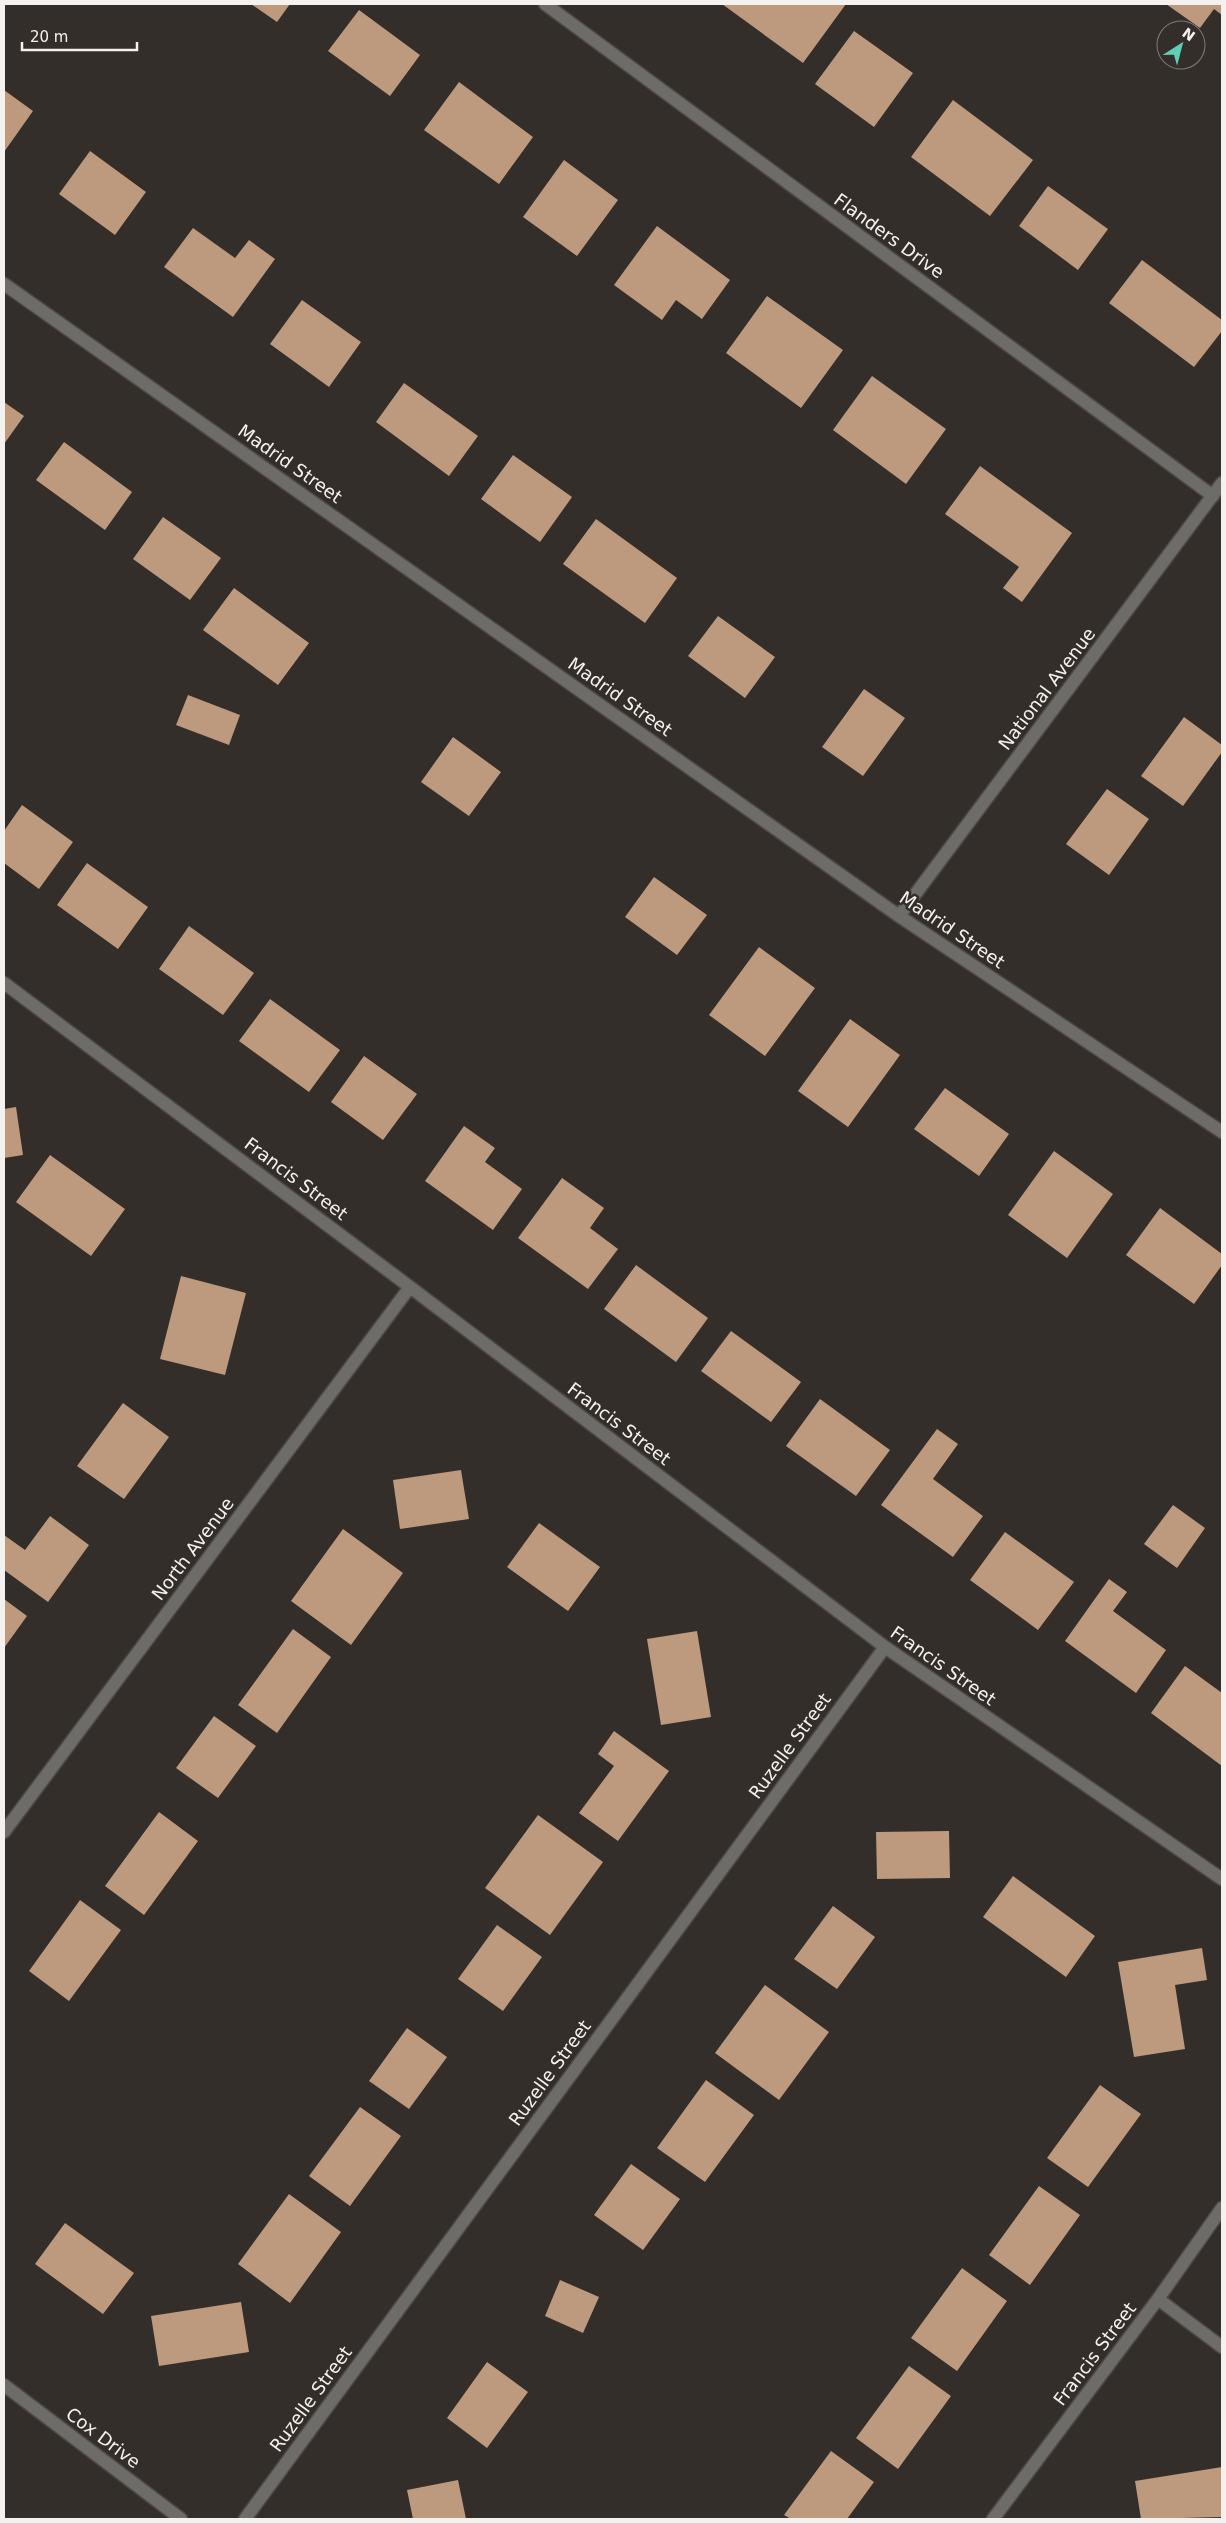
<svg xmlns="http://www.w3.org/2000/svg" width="1226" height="2523" font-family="'DejaVu Sans',sans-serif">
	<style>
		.building { fill: #bd997e }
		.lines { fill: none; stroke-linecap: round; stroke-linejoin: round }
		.street-casing { stroke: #4f4945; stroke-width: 15 }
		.street { stroke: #6d6c69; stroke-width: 12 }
		.labels { text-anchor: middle; stroke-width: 5; stroke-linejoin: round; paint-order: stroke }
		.street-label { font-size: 18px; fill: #f5f1ee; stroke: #342e2a }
	</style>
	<rect width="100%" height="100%" fill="#342e2a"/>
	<path class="building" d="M251,4H290L277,22Z
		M722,4H846L803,63Z
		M1166,4H1222V15L1214,9L1200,28Z
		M359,10L420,55L390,96L328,51Z
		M854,31L913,73L874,127L815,84Z
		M459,82L533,137L499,184L424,130Z
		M4,90L33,111L4,152Z
		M953,100L1033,160L990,216L911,157Z
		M90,151L146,192L115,235L59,194Z
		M564,160L618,200L577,256L523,217Z
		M1048,186L1108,229L1078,270L1019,226Z
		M657,226L730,280L702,319L676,300L662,320L614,285Z
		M193,228L235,258L249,240L275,259L233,317L164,267Z
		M1142,260L1222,320V331L1194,367L1109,303Z
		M767,296L843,350L801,408L726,353Z
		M302,300L361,342L329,387L270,344Z
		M872,376L946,429L906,484L833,430Z
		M404,383L478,436L449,476L376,422Z
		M4,402L24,416L4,444Z
		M64,442L132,492L105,530L36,480Z
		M513,455L572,497L540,542L481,499Z
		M980,466L1072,533L1022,602L1003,588L1019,567L945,514Z
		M163,517L221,558L190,600L133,559Z
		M596,519L677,578L645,623L563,564Z
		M234,588L309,643L278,685L203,630Z
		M718,616L775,657L745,698L688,656Z
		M864,689L905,718L863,776L822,747Z
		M188,695L240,715L229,745L176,725Z
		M1184,717L1222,745V752L1183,806L1141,776Z
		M453,737L501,772L469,816L421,782Z
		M1107,789L1149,819L1109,875L1066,844Z
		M22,805L73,842L39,889L4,863V831Z
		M87,863L148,907L118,949L57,905Z
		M654,877L707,915L677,955L625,917Z
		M189,926L254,973L223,1015L159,969Z
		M759,947L815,988L765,1056L709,1015Z
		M270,999L340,1050L309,1092L239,1041Z
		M850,1019L900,1055L848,1127L798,1091Z
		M364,1056L417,1094L383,1140L331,1102Z
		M945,1088L1009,1134L979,1176L914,1129Z
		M16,1107L23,1155L4,1158V1109Z
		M464,1126L495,1148L485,1162L522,1189L493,1230L425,1181Z
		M1054,1151L1113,1194L1067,1258L1008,1215Z
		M50,1155L125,1209L91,1256L16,1202Z
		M562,1178L604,1208L590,1228L618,1249L588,1289L518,1238Z
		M1160,1208L1222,1254V1265L1194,1304L1126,1255Z
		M636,1265L708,1318L676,1362L604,1309Z
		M181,1276L246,1293L225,1375L160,1359Z
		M731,1331L801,1382L771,1422L701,1371Z
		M820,1399L890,1450L856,1496L786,1446Z
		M123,1403L169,1437L124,1499L77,1466Z
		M937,1429L958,1444L933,1479L983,1516L953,1557L881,1505Z
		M461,1470L469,1519L400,1529L393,1480Z
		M1173,1505L1205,1528L1177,1568L1144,1544Z
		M50,1516L89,1545L48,1602L4,1570V1535L25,1550Z
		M539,1523L600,1567L568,1611L507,1567Z
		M343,1529L403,1573L351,1645L291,1601Z
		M1005,1532L1074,1582L1038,1630L970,1580Z
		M1109,1579L1127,1592L1113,1611L1166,1650L1136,1693L1065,1641Z
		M4,1599L27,1616L4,1648Z
		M293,1629L331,1657L277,1733L238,1705Z
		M697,1631L711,1717L661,1725L647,1639Z
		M1185,1666L1222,1693V1766L1151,1713Z
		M214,1716L256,1746L218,1798L176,1768Z
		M614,1731L669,1771L618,1841L579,1813L614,1766L598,1754Z
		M159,1812L198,1841L144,1915L105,1886Z
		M538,1815L603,1862L550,1935L485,1888Z
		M949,1831L950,1878L877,1879L876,1832Z
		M1013,1876L1095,1936L1066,1977L983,1917Z
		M80,1900L121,1930L69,2001L29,1971Z
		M833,1906L875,1937L837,1989L794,1959Z
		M497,1925L542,1957L503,2011L458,1979Z
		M1202,1948L1207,1980L1175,1985L1185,2049L1134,2057L1118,1962Z
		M765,1985L829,2032L779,2100L715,2053Z
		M407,2028L447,2057L409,2109L369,2081Z
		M706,2080L754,2115L705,2182L657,2148Z
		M1100,2085L1141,2114L1088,2187L1047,2158Z
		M360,2107L401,2136L350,2206L309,2176Z
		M631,2164L680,2199L643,2250L594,2215Z
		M1039,2186L1080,2215L1030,2285L989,2255Z
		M289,2194L341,2232L290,2303L238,2264Z
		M65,2223L134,2273L103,2314L35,2264Z
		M962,2268L1007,2301L957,2371L911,2338Z
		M560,2280L599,2297L583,2333L545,2316Z
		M241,2302L249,2352L159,2366L151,2316Z
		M487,2362L528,2392L487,2448L447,2418Z
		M909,2366L951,2396L898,2469L856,2438Z
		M831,2451L874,2482L847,2519H791L784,2515Z
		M1222,2467V2517L1141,2519L1135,2481Z
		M458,2480L466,2519H413L407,2490Z"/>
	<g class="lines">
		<g class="street-casing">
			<path id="street" d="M545,4L1213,496
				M4,284L899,916L1222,1132
				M899,916L1222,483
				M4,983L410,1287L885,1647L1222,1879
				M4,1832L410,1287
				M1158,2299L1222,2347
				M4,2385L181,2519
				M245,2519L885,1647
				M993,2519L1158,2299L1222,2208"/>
		</g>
		<use href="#street" class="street"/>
	</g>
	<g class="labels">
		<g class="street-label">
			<text transform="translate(889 236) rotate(36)" y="6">Flanders Drive</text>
			<text transform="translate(290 464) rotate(35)" y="6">Madrid Street</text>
			<text transform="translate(1047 689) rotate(-53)" y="6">National Avenue</text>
			<text transform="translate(620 697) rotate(35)" y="6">Madrid Street</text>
			<text transform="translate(952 930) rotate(34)" y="6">Madrid Street</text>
			<text transform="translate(296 1179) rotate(37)" y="6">Francis Street</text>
			<text transform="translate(619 1424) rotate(37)" y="6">Francis Street</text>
			<text transform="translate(193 1549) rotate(-53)" y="6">North Avenue</text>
			<text transform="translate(943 1666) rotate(35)" y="6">Francis Street</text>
			<text transform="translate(790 1746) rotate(-54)" y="6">Ruzelle Street</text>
			<text transform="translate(550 2073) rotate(-54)" y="6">Ruzelle Street</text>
			<text transform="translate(1095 2354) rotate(-53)" y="6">Francis Street</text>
			<text transform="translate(311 2399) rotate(-54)" y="6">Ruzelle Street</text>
			<text transform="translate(103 2438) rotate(37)" y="6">Cox Drive</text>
		</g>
	</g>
	<rect width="1226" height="2523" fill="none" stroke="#f5f1ee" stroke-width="10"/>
	<g transform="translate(1181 45) rotate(36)"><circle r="24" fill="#342e2a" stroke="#817c78"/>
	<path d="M0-4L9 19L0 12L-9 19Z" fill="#5eceb8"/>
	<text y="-8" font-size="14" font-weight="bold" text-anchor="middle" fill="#f5f1ee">N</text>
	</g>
	<path d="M22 42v8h115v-8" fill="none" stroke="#f5f1ee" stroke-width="2.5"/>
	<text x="30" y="42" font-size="15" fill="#f5f1ee" stroke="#342e2a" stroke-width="4" paint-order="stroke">20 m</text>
</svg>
